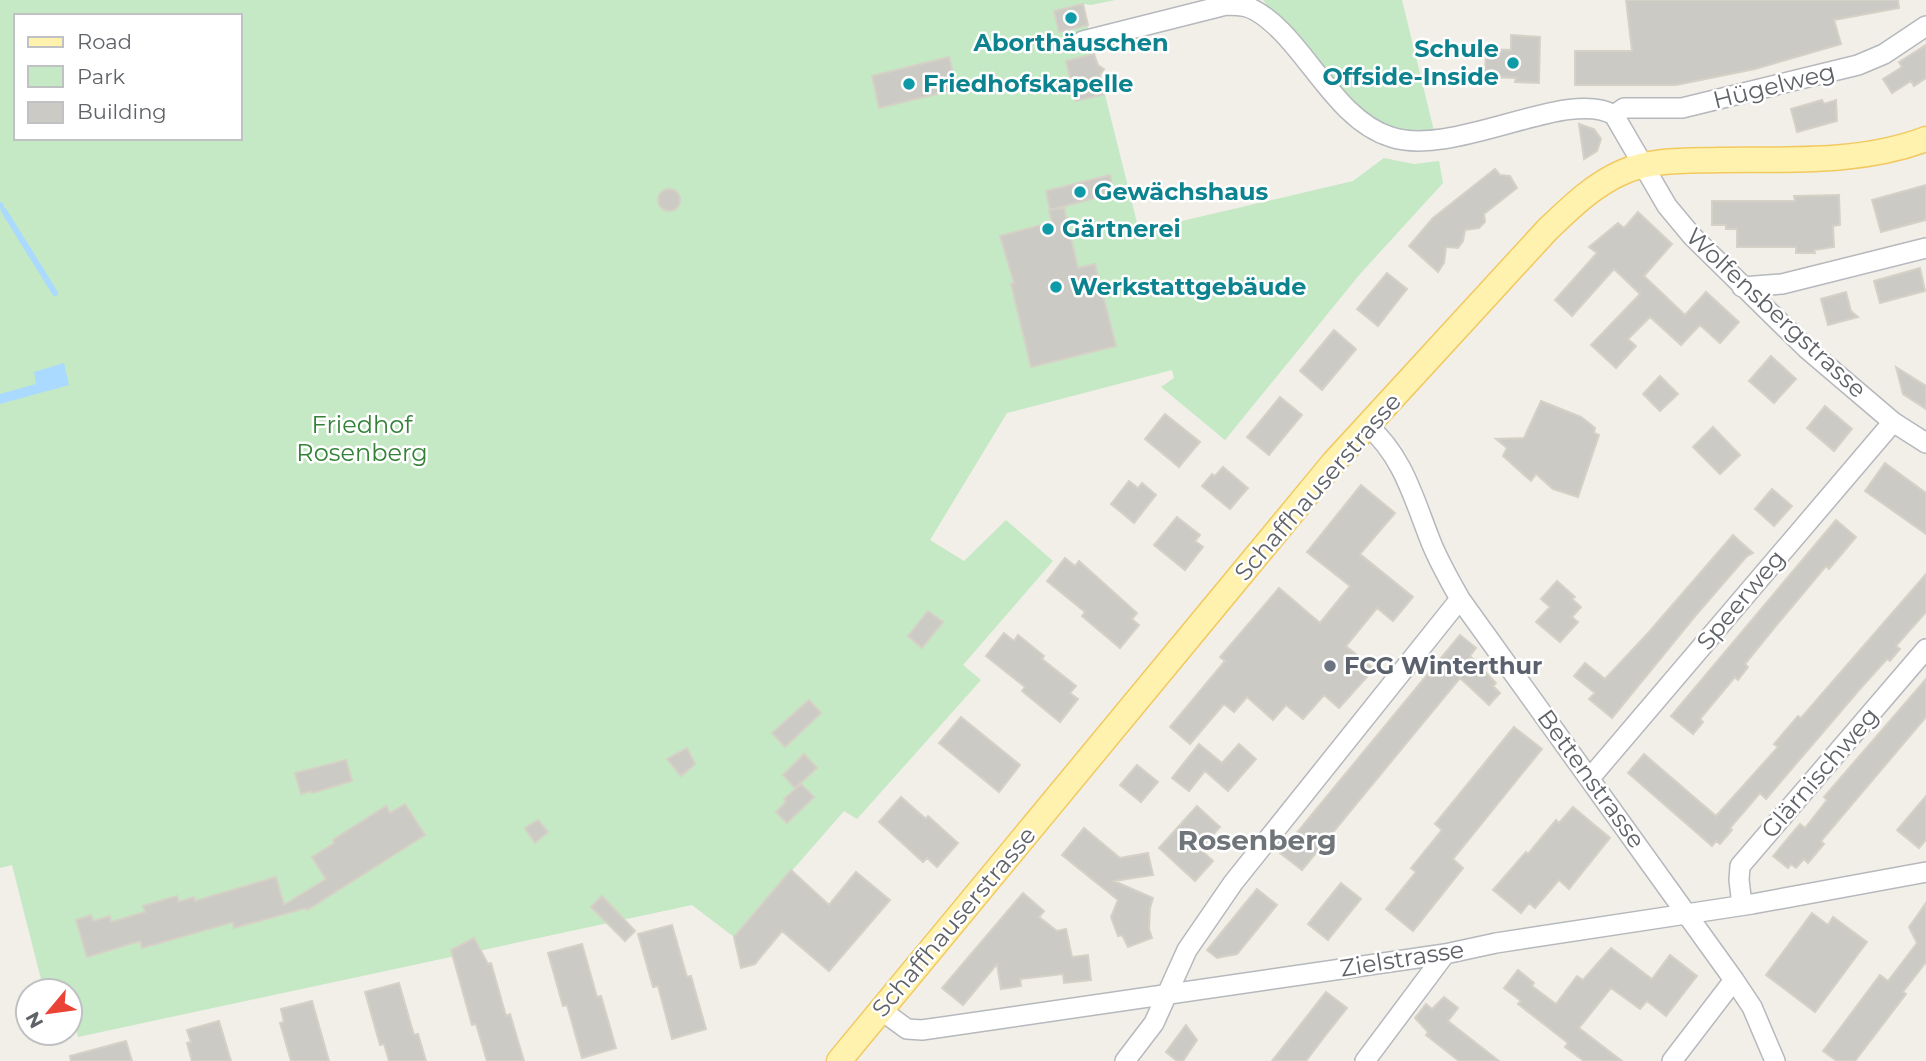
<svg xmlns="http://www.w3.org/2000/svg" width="1926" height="1061" font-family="Montserrat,sans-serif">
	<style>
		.green { fill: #c5e8c5; fill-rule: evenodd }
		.water { fill: #aadaff }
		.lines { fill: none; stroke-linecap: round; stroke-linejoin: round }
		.stream { stroke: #aadaff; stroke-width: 6 }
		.building { fill: #cccac5; stroke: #d6d1c6; stroke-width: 2 }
		.minor-casing { stroke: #b5b8bc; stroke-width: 22 }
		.major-casing { stroke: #f2c960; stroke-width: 27 }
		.minor { stroke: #fff; stroke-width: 19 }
		.major { stroke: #fff2af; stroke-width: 24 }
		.culture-dot { fill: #0f9aa8; stroke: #fff; stroke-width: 2.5 }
		.worship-dot { fill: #6b7280; stroke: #fff; stroke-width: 2.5 }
		.labels { text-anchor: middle; stroke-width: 5; stroke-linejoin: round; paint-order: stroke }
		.culture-label { font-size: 24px; font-weight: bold; fill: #0d838f; stroke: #fff; text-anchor: start }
		.street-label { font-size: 24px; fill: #5f6368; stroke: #fff }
		.park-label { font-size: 24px; fill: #348238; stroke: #fff }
		.worship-label { font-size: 24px; font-weight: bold; fill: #5b616d; stroke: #fff; text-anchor: start }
		.quarter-label { font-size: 28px; font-weight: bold; fill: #70757a; stroke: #fff }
	</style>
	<rect width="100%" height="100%" fill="#f1efe8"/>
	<path class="green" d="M0,0H1115L1091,5L1083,4L1093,53L1102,72L1100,75L1139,231L1353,181L1384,158L1414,164L1439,161L1443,183L1360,274L1225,440L1161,387L1174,378L1172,370L1007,413L930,540L964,561L1006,520L1053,561L963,665L981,680L857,819L844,811L734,937L692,905L78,1037L75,1024L70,1025V991H44L12,865L0,868ZM16,16H240V138H16Z
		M1263,0H1402L1434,131H1401L1375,121L1352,101Z"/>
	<path class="water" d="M64,363L69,385L0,404V394L36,384L34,372Z"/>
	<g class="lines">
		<path class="stream" d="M0,205L1,206
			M4,211L55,293"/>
	</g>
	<path class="building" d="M1626,0H1898L1899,8L1834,20L1841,44L1755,69L1676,85H1575V51H1632Z
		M1083,4L1088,25L1059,32L1054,11Z
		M1511,35L1540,37L1539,83L1515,82L1516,78L1485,77L1486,49L1511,50Z
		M1926,45V78L1914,86L1911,81L1892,93L1883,79L1902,67L1899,62Z
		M1094,54L1098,65L1104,69L1100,75L1105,94L1076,101L1066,61Z
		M949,57L957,89L879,108L872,76Z
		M1822,100L1824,104L1836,100L1837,121L1797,132L1791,109Z
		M1579,124L1594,129L1601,139L1597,151L1584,159Z
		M1495,169L1500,175L1510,176L1517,188L1484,214L1485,222L1479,228L1465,230L1463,241L1458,248L1446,247L1444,263L1438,272L1409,246L1433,218Z
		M1110,175L1114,193L1050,210L1046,191Z
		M1926,185V220L1881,232L1872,200Z
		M658 200a11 11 0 1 1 22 0a11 11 0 1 1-22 0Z
		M1839,195L1840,225L1833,226L1834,247L1814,250L1815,253H1796V247H1737V229H1726V225H1712V201H1795L1794,196Z
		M1064,208L1078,268L1095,264L1116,346L1031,367L1011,284L1014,283L1000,236L1052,222L1049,210Z
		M1638,212L1672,244L1644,276L1685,315L1706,292L1739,322L1720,343L1700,325L1681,345L1650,317L1628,339L1636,346L1616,368L1591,345L1640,294L1614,269L1572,316L1555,300L1597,253L1589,247L1618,223L1624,228Z
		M1920,268L1925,291L1880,303L1874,281Z
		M1387,273L1407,289L1378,326L1357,309Z
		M1846,292L1851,311L1858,317L1828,325L1821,299Z
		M1334,330L1356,349L1322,390L1300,371Z
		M1771,356L1796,379L1774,403L1749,381Z
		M1896,367L1926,386V409L1903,394Z
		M1660,376L1678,394L1660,411L1643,394Z
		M1280,397L1302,415L1269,455L1247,437Z
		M1541,401L1581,417L1595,428L1594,433L1599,435L1578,497L1553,489L1536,474L1531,481L1503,456L1507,448L1496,439L1524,438Z
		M1825,406L1852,429L1834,451L1807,428Z
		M1165,414L1200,442L1179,467L1145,439Z
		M1713,427L1740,455L1720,474L1693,447Z
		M1885,463L1926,493V534L1865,491Z
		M1223,467L1248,488L1230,509L1202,486L1212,474L1215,476Z
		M1129,481L1138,488L1142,483L1156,495L1134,523L1111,504Z
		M1361,485L1395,513L1360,554L1413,597L1393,621L1377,608L1346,646L1374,669L1339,708L1324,695L1303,719L1286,705L1273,720L1247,697L1234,712L1224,704L1190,744L1170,727L1225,661L1220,657L1279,588L1320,623L1350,586L1307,552Z
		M1772,489L1792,506L1774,526L1755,509Z
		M1177,517L1200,535L1195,541L1203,547L1185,570L1154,545Z
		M1836,520L1856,537L1829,569L1826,566L1780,621L1745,664L1748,667L1738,680L1735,677L1700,719L1703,722L1693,734L1671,716Z
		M1733,535L1753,553L1747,556L1696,615L1612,718L1589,699L1595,693L1574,676L1585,663L1605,679L1649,632Z
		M1065,558L1075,566L1079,561L1137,613L1132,619L1139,625L1120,648L1082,616L1085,612L1047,581Z
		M1926,574V612L1896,646L1900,649L1890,661L1887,659L1860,689L1766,799L1760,793L1730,828L1732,830L1720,844L1716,841L1712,846L1628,773L1644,754L1716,816L1778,747L1774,744L1798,716L1801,718Z
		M1557,581L1575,597L1572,599L1581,607L1572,617L1578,622L1560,642L1536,622L1550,607L1541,599Z
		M928,611L943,622L922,648L908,636Z
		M1004,633L1014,641L1018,635L1044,656L1042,659L1076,686L1070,693L1078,699L1060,722L1022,691L1025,687L986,656Z
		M1460,635L1476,648L1470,656L1496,683L1493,686L1500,693L1489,705L1460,678L1302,870L1280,853Z
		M1926,679V717L1821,841L1824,844L1808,863L1804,859L1796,868L1791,864L1788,868L1773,856L1800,824L1805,828L1827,800L1824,797Z
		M809,700L821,713L785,747L772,733Z
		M961,717L1020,765L999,792L939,743Z
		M1514,727L1542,749L1453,859L1463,868L1413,931L1386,909L1416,872L1411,868L1442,830L1435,824Z
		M1199,744L1222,763L1239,744L1256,759L1228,791L1205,771L1189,791L1172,778Z
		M687,748L695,764L681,776L667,759Z
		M804,754L817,768L795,788L783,775Z
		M346,760L352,781L312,793L311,791L301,794L295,773Z
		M1137,765L1158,782L1141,802L1120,785Z
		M801,784L814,797L787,823L776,812L786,802L784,799Z
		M1926,796V840L1919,848L1897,830Z
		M901,797L926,819L928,816L958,843L937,867L927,858L923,862L879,822Z
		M405,804L425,835L307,910L306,908L234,928L233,922L142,948L140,941L87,957L76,920L91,915L93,921L110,916L111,922L145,912L143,906L177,896L179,902L194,897L195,901L276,877L284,905L326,879L312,857L334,843L333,840L386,806L390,813Z
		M1197,806L1220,827L1200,849L1213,861L1195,881L1159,848Z
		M1573,807L1610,838L1569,889L1559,880L1535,908L1529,903L1521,913L1493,890L1526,852L1528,854L1556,820L1559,823Z
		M538,820L548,832L535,843L525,828Z
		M1084,828L1120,858L1148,853L1153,875L1114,881L1153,898L1150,908L1149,929L1152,938L1128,947L1122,935L1118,936L1111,917L1118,900L1062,855Z
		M791,870L829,905L856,872L890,900L829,971L782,931L755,964L741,968L734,937Z
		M1341,883L1361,899L1328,940L1308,924Z
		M1257,889L1277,905L1237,954L1217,958L1207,950Z
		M1023,893L1044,911L1039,917L1057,931L1066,929L1072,957L1088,955L1091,980L1064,983L1063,974L1020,979L1021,986L1001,989L997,964L963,1005L942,988Z
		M602,896L635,931L625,941L591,907Z
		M1926,903V962L1903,992L1906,994L1855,1061H1837L1823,1051L1880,975L1888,981L1917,943L1909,927Z
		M1812,913L1828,925L1833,917L1867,942L1815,1012L1766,975Z
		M672,925L687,977L691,976L706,1029L672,1039L658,986L653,987L638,934Z
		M474,938L488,964L491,963L506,1016L510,1014L524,1061H487L476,1024L472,1025L451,950Z
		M582,944L597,997L601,996L616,1048L582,1058L567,1005L563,1006L548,953Z
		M1611,948L1652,979L1670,955L1697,976L1666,1016L1647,1001L1640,1009L1611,988L1579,1028L1622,1061H1584L1565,1047L1568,1043L1518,1004L1521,1001L1504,988L1518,970L1534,983L1532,986L1556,1004L1577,976L1583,980Z
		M399,983L414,1035L418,1034L426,1061H389L384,1044L380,1045L365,992Z
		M1326,992L1347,1008L1325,1036L1306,1061H1272Z
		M1444,997L1458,1008L1448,1021L1499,1061H1459L1426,1035L1428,1032L1415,1018L1426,1004L1432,1009Z
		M312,1001L329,1061H291L280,1023L284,1022L281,1009Z
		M219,1021L231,1061H192L187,1043L191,1042L187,1030Z
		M1186,1025L1197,1040L1183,1061H1177L1166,1052Z
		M126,1041L132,1061H71L70,1056Z"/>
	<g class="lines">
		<g class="minor-casing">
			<path id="minor" d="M1083,41L1226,5C1233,5 1240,5 1247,7C1260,11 1272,22 1281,31C1315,65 1344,123 1391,137C1454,158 1568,87 1614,115L1667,206L1692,236L1806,348L1893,422L1926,443
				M1614,115L1624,108H1682L1858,65L1884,54L1926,26
				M1742,287L1782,284L1926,248
				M1367,425C1402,455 1413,496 1429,537C1437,559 1449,579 1460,599L1734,980L1752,1007L1775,1061
				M1590,778L1893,422
				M1742,905L1739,880L1740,866L1926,649
				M881,1010L907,1029L922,1030L1445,954L1496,943L1752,904L1926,872
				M1125,1061L1154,1023L1187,950L1233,883L1460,599
				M1365,1061L1445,954
				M1672,1061L1734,980"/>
		</g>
		<g class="major-casing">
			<path id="major" d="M839,1061L1334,462L1547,230C1570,208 1593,185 1623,172C1652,159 1687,161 1719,160C1788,159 1860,164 1926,139"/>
		</g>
		<use href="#minor" class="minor"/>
		<use href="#major" class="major"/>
	</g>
	<g class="culture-dot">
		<circle cx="1071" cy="18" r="7"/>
		<circle cx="1513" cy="63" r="7"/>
		<circle cx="909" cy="84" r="7"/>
		<circle cx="1080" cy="192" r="7"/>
		<circle cx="1048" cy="229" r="7"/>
		<circle cx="1056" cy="287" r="7"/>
	</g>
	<circle class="worship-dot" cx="1330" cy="666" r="7"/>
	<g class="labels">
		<g class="culture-label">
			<text x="1071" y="51" text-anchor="middle">Aborthäuschen</text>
			<text x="1499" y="57" text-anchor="end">Schule<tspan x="1499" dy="28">Offside-Inside</tspan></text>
			<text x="923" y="92">Friedhofskapelle</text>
			<text x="1094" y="200">Gewächshaus</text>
			<text x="1062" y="237">Gärtnerei</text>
			<text x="1070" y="295">Werkstattgebäude</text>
		</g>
		<g class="street-label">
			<text transform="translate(1774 86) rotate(-14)" y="8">Hügelweg</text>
			<text transform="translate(1776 313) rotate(43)" y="8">Wolfensbergstrasse</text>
			<text transform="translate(1318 487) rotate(-49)" y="8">Schaffhauserstrasse</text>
			<text transform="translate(1741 600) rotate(-50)" y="8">Speerweg</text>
			<text transform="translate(1820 773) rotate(-49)" y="8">Glärnischweg</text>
			<text transform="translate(1591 779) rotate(54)" y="8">Bettenstrasse</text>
			<text transform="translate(954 922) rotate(-50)" y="8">Schaffhauserstrasse</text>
			<text transform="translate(1402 959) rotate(-9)" y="8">Zielstrasse</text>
		</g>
		<g class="park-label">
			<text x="362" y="433">Friedhof<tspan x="362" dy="28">Rosenberg</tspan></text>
		</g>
		<g class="worship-label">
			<text x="1344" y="674">FCG Winterthur</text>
		</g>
		<g class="quarter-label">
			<text x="1257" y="850">Rosenberg</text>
		</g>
	</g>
	<rect x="14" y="14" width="228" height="126" fill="#ffffff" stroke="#bfc1c3" stroke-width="2"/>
	<rect x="28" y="37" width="35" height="10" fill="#fff2af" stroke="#bfc1c3" stroke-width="2"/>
	<text x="77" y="49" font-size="21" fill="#5f6368">Road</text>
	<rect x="28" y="66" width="35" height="21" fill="#c5e8c5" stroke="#bfc1c3" stroke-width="2"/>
	<text x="77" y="84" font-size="21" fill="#5f6368">Park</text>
	<rect x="28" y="102" width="35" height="21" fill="#cccac5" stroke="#bfc1c3" stroke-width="2"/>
	<text x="77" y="119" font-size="21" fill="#5f6368">Building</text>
	<g transform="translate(49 1012) rotate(241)"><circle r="33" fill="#ffffff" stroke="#bfc1c3" stroke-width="2"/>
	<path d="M0-5L12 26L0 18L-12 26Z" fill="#ea4335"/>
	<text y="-10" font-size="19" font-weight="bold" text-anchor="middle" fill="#5f6368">N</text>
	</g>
</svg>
